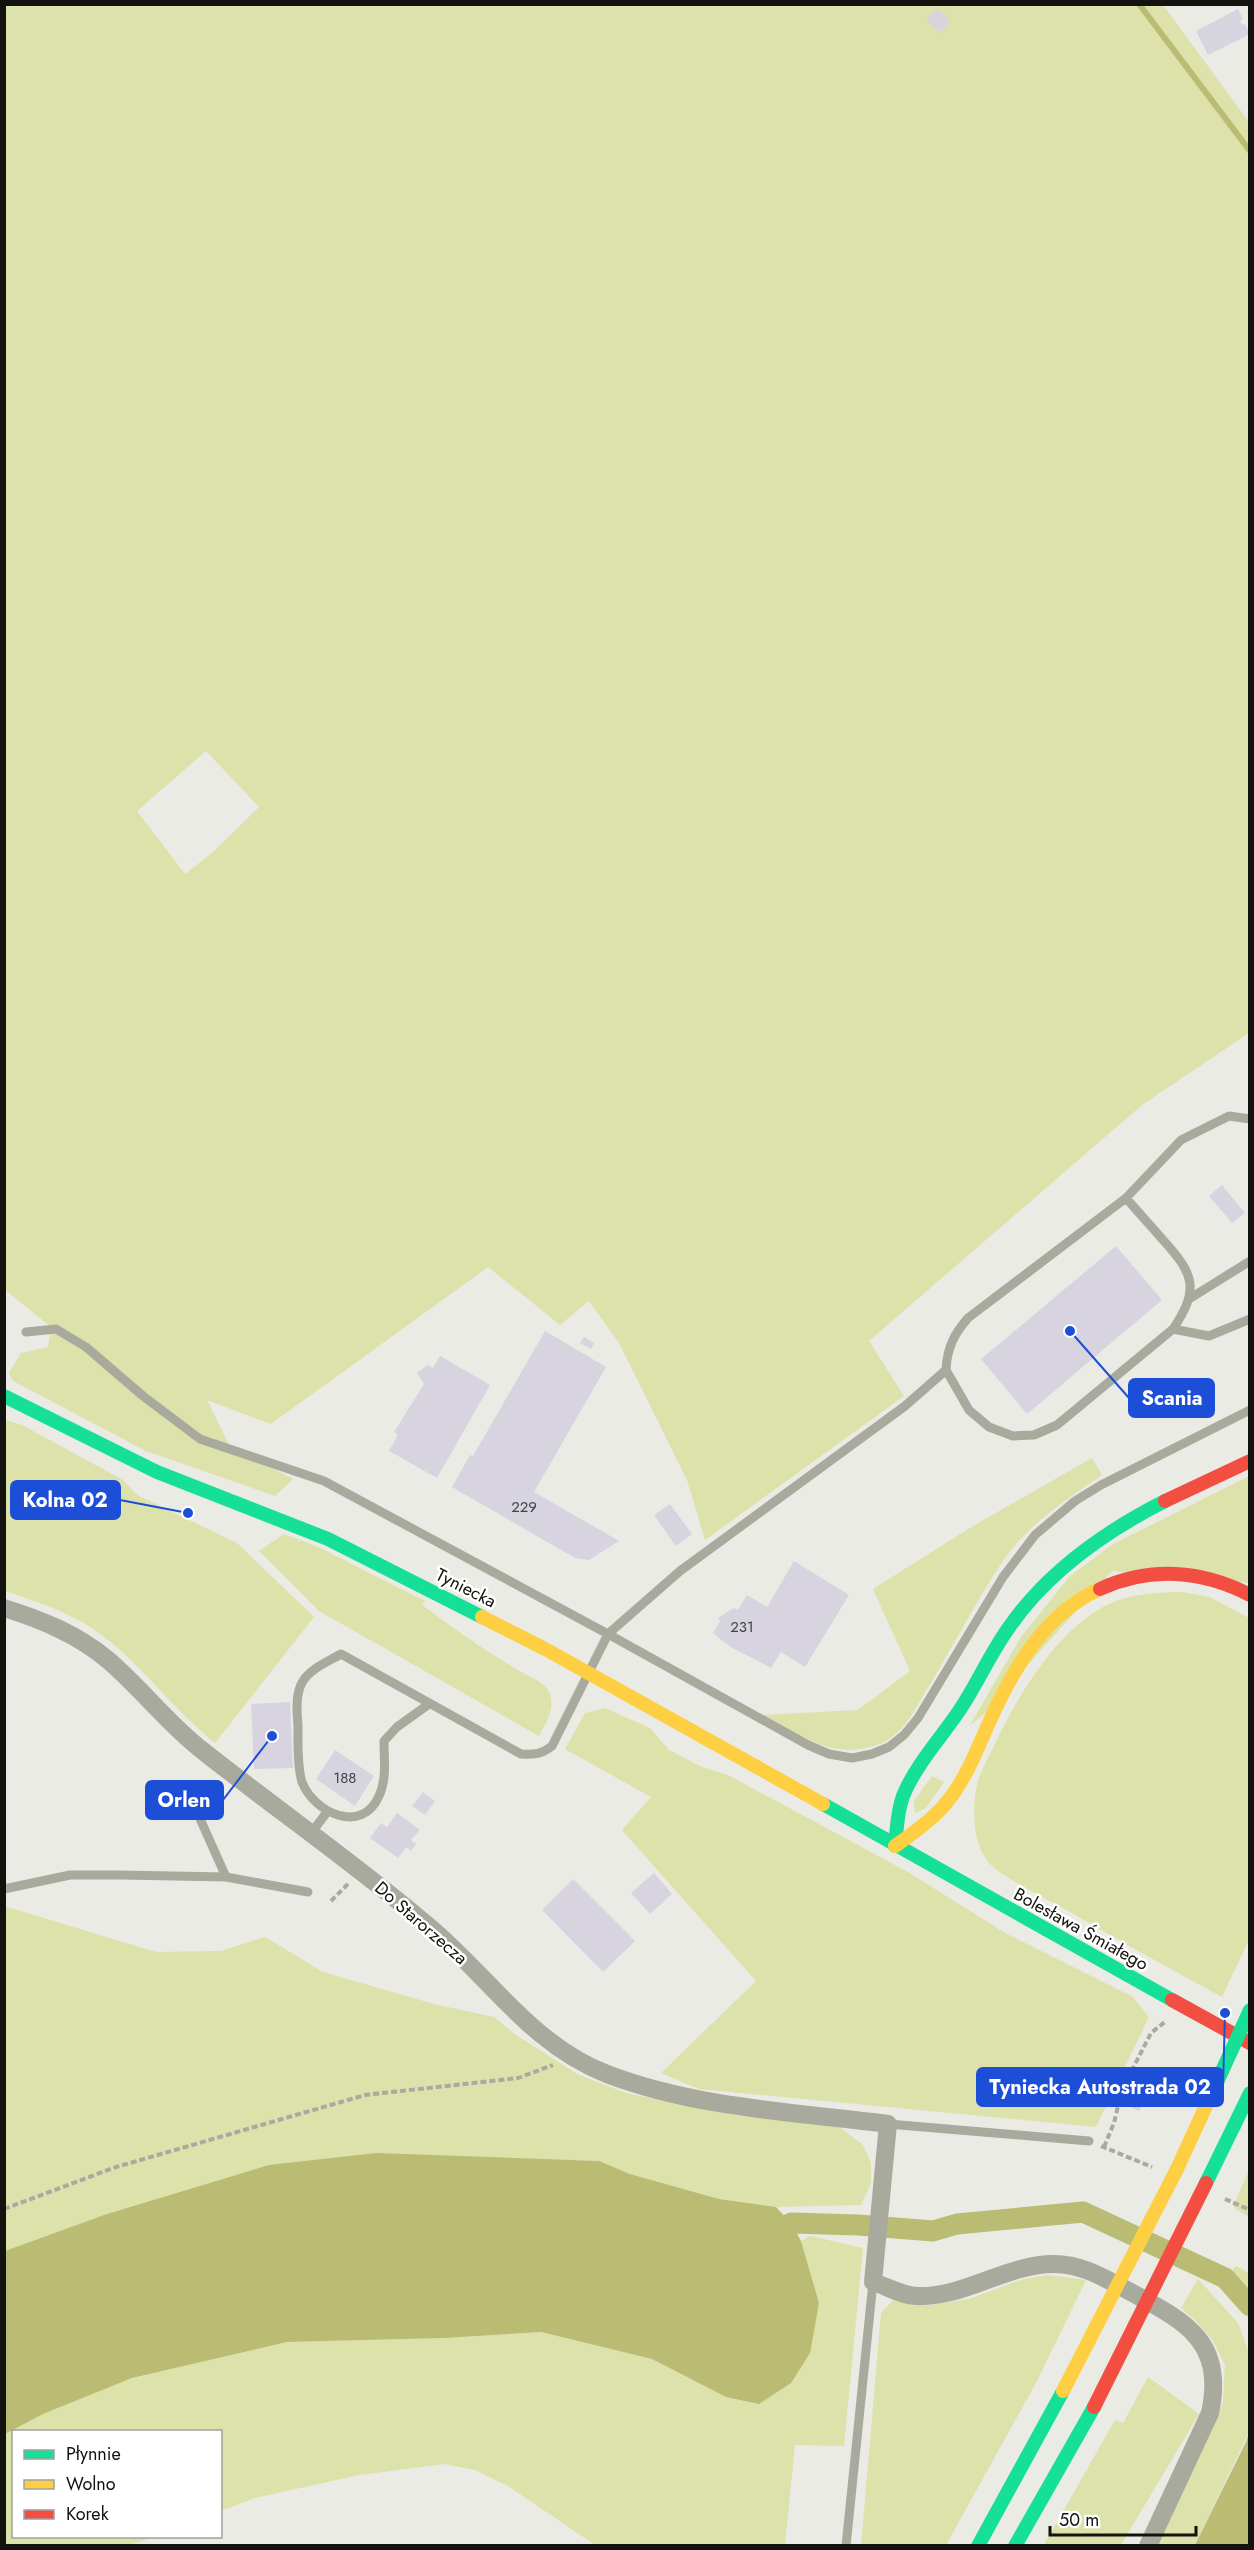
<svg xmlns="http://www.w3.org/2000/svg" width="1254" height="2550" font-family="Jost,sans-serif">
	<style>
		.green { fill: #dde1aa; fill-rule: evenodd }
		.water { fill: #b9bc72 }
		.lines { fill: none; stroke-linecap: round; stroke-linejoin: round }
		.stream { stroke: #b9bc72; stroke-width: 6 }
		.canal { stroke: #b9bc72; stroke-width: 21 }
		.building { fill: #d7d4e0 }
		.path { stroke: #a9aaa0; stroke-width: 4; stroke-dasharray: 6 3; stroke-linecap: butt }
		.lane { stroke: #a9aa9e; stroke-width: 9 }
		.street { stroke: #a9aa9e; stroke-width: 18 }
		.fast { stroke: #16e098; stroke-width: 14 }
		.slow { stroke: #ffcf43; stroke-width: 14 }
		.jam { stroke: #f24e42; stroke-width: 14 }
		.fast-bridge { stroke: #16e098; stroke-width: 14 }
		.slow-bridge { stroke: #ffcf43; stroke-width: 14 }
		.jam-bridge { stroke: #f24e42; stroke-width: 14 }
		.labels { text-anchor: middle; stroke-width: 5; stroke-linejoin: round; paint-order: stroke }
		.number-label { font-size: 15px; fill: #434343 }
		.street-label { font-size: 18px; fill: #12130f; stroke: #fff }
		.leader { fill: none; stroke: #1d4ed8; stroke-width: 2 }
		.callout-dot { fill: #1d4ed8; stroke: #fff; stroke-width: 2 }
		.callout { fill: #1d4ed8; stroke: #1d4ed8; stroke-width: 2 }
		.callout-label { font-size: 20px; text-anchor: middle; font-weight: bold; fill: #fff }
	</style>
	<rect width="100%" height="100%" fill="#eaebe5"/>
	<path class="green" d="M4,5H1163L1249,122V1033L1142,1105L869,1341L904,1396L705,1540L687,1480L619,1343L589,1301L560,1325L488,1267L271,1424L207,1400L230,1447L293,1479L275,1496L146,1451L13,1381L9,1373L21,1353L48,1347L51,1327L4,1289ZM206,751L259,807L212,853L185,874L137,811Z
		M6,1420L22,1425L123,1480L137,1495L237,1543L314,1617L215,1743C172,1709 139,1660 93,1629C66,1611 35,1601 5,1591Z
		M1092,1458L1102,1475C1067,1499 1030,1523 1005,1558C976,1600 953,1647 926,1691C918,1704 910,1721 898,1732C891,1739 880,1745 870,1747C832,1759 792,1731 760,1715L858,1710L910,1671L873,1589L968,1529Z
		M1249,1476V1583L1112,1571L982,1716L970,1725L1021,1637L1070,1576L1113,1544Z
		M284,1534L316,1546L425,1601L422,1605C455,1629 488,1653 523,1673C532,1678 544,1682 549,1692C556,1708 546,1722 539,1736L319,1611L259,1551Z
		M1182,1592L1210,1597L1249,1618V1940L1222,1997C1167,1967 1113,1937 1059,1906C1043,1898 1001,1876 990,1864C972,1844 972,1809 977,1785C979,1775 985,1765 989,1756C1013,1704 1052,1635 1103,1607C1130,1593 1153,1593 1182,1592Z
		M605,1708L650,1728L669,1750L702,1767L728,1775L908,1872L1005,1933L1133,1997L1149,2017L1096,2127L699,2089L661,2073L756,1981L622,1830L651,1797L565,1749L585,1713Z
		M932,1776L944,1782L926,1808L915,1813L914,1801Z
		M4,1906L156,1952L221,1951L265,1937L323,1972L434,2004L494,2017L516,2035L577,2074L626,2093L691,2106L836,2124L863,2145L871,2163V2183L861,2205L776,2207L719,2199L630,2174L599,2161L573,2160L104,2215L5,2251Z
		M1249,2170V2217L1233,2207Z
		M810,2236L863,2248L844,2446L795,2445L785,2545H595L508,2486L475,2470L445,2464L359,2475L255,2498L221,2511L220,2432H14V2536L155,2537L129,2545L5,2546V2434L43,2414L132,2378L287,2342L444,2338L541,2332L652,2359L726,2397L819,2303L801,2241Z
		M1236,2266L1249,2273V2293L1230,2273Z
		M1048,2275L1086,2280L1037,2381L946,2545L861,2546L881,2313L893,2300L930,2305L969,2299L1020,2280Z
		M1198,2279L1238,2323L1248,2350L1249,2432L1195,2545L1157,2546L1223,2403L1225,2365L1213,2341L1196,2321L1181,2308Z
		M1148,2377L1199,2414L1121,2545H1044L1115,2420L1123,2423Z"/>
	<path class="water" d="M376,2153L599,2161L630,2174L719,2199L776,2207L791,2223L801,2241L819,2303L810,2353L791,2383L759,2404L726,2397L652,2359L541,2332L444,2338L287,2342L132,2378L43,2414L5,2434V2251L104,2215L269,2165Z
		M1249,2432V2545H1195L1246,2442Z"/>
	<g class="lines">
		<path class="stream" d="M1139,4L1250,151"/>
		<path class="canal" d="M791,2223L858,2225L933,2231L957,2224L1083,2212L1225,2278L1250,2306"/>
	</g>
	<path class="building" d="M938,8L950,22L939,33L926,19Z
		M1238,9L1243,19L1240,21L1242,25L1245,24L1250,34L1208,55L1196,31Z
		M1222,1185L1245,1213L1232,1223L1209,1196Z
		M1116,1246L1162,1300L1027,1414L981,1359Z
		M545,1331L606,1367L534,1492L619,1541L589,1560L575,1558L452,1487L470,1455L473,1456Z
		M584,1337L594,1343L591,1349L580,1343Z
		M440,1356L490,1385L437,1478L389,1451L398,1435L394,1432L424,1384L417,1373L428,1365L433,1368Z
		M670,1504L692,1534L676,1546L654,1515Z
		M794,1561L849,1595L805,1667L781,1652L771,1668L729,1646L713,1633L720,1621L718,1618L734,1608L738,1610L747,1595L767,1607Z
		M290,1702L293,1768L254,1769L251,1704Z
		M335,1750L374,1776L355,1806L316,1779Z
		M423,1792L435,1801L425,1815L412,1806Z
		M397,1813L420,1830L411,1840L416,1844L411,1851L406,1847L398,1858L370,1838L381,1823L387,1827Z
		M654,1873L672,1894L650,1914L631,1893Z
		M573,1879L635,1941L603,1972L542,1910Z
		M1152,2069L1160,2074L1139,2111L1131,2107Z"/>
	<g class="lines">
		<path class="path" d="M331,1901L350,1882
			M1101,2146L1152,2167
			M1104,2147L1114,2123L1121,2093L1131,2072L1151,2033L1166,2021
			M1225,2199L1250,2210
			M4,2209L116,2167L365,2095L518,2078L553,2065"/>
		<path class="lane" d="M1126,1198L1181,1140L1229,1116L1250,1119
			M1189,1299L1250,1261
			M1173,1329L1209,1336L1250,1319
			M26,1332L56,1329L86,1347L143,1396L200,1439L324,1481L608,1634L808,1745L829,1754L852,1758L872,1754L889,1747L904,1735L918,1718L1003,1577L1035,1535L1075,1501L1101,1485L1250,1410
			M429,1704L397,1727L384,1741C384,1760 387,1779 379,1796C362,1835 314,1813 302,1782C297,1766 298,1743 298,1726C297,1713 295,1693 303,1681C310,1669 329,1661 341,1654L521,1754C534,1755 542,1754 552,1746L608,1634L680,1571L905,1406L946,1370C947,1348 954,1334 968,1318L1126,1198C1138,1212 1151,1226 1163,1240C1194,1274 1200,1289 1173,1329L1057,1425L1034,1435L1013,1436L989,1427L969,1410L946,1370
			M193,1803L226,1877
			M312,1832L327,1812
			M4,1889L70,1875H121L226,1877L308,1892
			M888,2124L1089,2141
			M846,2546L873,2282"/>
		<path class="street" d="M4,1608C42,1620 77,1634 108,1660C142,1689 168,1724 203,1751C280,1812 360,1867 433,1930C491,1980 534,2046 607,2074C696,2108 794,2112 888,2124L873,2282C886,2286 903,2296 917,2296C964,2298 1006,2264 1054,2264C1082,2264 1104,2278 1127,2290C1182,2320 1226,2339 1210,2413L1148,2546"/>
		<path class="fast" d="M4,1396L157,1472L328,1539L482,1617
			M823,1804L1172,2000
			M895,1846C897,1829 897,1812 903,1796C916,1764 942,1737 961,1708C978,1682 991,1652 1010,1626C1049,1570 1106,1531 1165,1501
			M978,2546L1063,2391
			M1015,2546L1094,2407"/>
		<path class="slow" d="M482,1617L547,1650L823,1804
			M895,1846C916,1831 938,1816 953,1794C970,1770 980,1742 992,1716C1015,1666 1047,1612 1100,1589"/>
		<path class="jam" d="M1165,1501L1250,1461
			M1100,1589C1150,1566 1202,1570 1250,1595
			M1172,2000L1250,2043"/>
		<path class="fast-bridge" d="M1217,2082L1250,2010
			M1206,2183L1250,2093"/>
		<path class="slow-bridge" d="M1063,2391L1177,2169L1217,2082"/>
		<path class="jam-bridge" d="M1094,2407L1206,2183"/>
	</g>
	<g class="labels">
		<g class="number-label">
			<text x="524" y="1512">229</text>
			<text x="742" y="1632">231</text>
			<text x="345" y="1783">188</text>
		</g>
		<g class="street-label">
			<text transform="translate(466 1588) rotate(27)" y="6">Tyniecka</text>
			<text transform="translate(421 1923) rotate(41)" y="6">Do Starorzecza</text>
			<text transform="translate(1081 1929) rotate(29)" y="6">Bolesława Śmiałego</text>
		</g>
	</g>
	<path class="leader" d="M1070 1331L1129 1398M188 1513L120 1500M272 1736L223 1800M1225 2013L1223 2087"/>
	<g class="callout-dot">
		<circle cx="1070" cy="1331" r="6"/>
		<circle cx="188" cy="1513" r="6"/>
		<circle cx="272" cy="1736" r="6"/>
		<circle cx="1225" cy="2013" r="6"/>
	</g>
	<g class="callout">
		<rect x="1129" y="1379" width="85" height="38" rx="6"/>
		<rect x="11" y="1481" width="109" height="38" rx="6"/>
		<rect x="146" y="1781" width="77" height="38" rx="6"/>
		<rect x="977" y="2068" width="246" height="38" rx="6"/>
	</g>
	<g class="callout-label">
		<text x="1172" y="1405">Scania</text>
		<text x="65" y="1507">Kolna 02</text>
		<text x="184" y="1807">Orlen</text>
		<text x="1100" y="2094">Tyniecka Autostrada 02</text>
	</g>
	<rect width="1254" height="2550" fill="none" stroke="#12130f" stroke-width="12"/>
	<rect x="12" y="2430" width="210" height="108" fill="#ffffff" stroke="#a0a19f" stroke-width="1.5"/>
	<rect x="24" y="2450" width="30" height="9" fill="#16e098" stroke="#a0a19f" stroke-width="1.5"/>
	<text x="66" y="2460" font-size="18" fill="#12130f">Płynnie</text>
	<rect x="24" y="2480" width="30" height="9" fill="#ffcf43" stroke="#a0a19f" stroke-width="1.5"/>
	<text x="66" y="2490" font-size="18" fill="#12130f">Wolno</text>
	<rect x="24" y="2510" width="30" height="9" fill="#f24e42" stroke="#a0a19f" stroke-width="1.5"/>
	<text x="66" y="2520" font-size="18" fill="#12130f">Korek</text>
	<path d="M1050 2526v9h146v-9" fill="none" stroke="#12130f" stroke-width="3"/>
	<text x="1059" y="2526" font-size="18" fill="#12130f" stroke="#ffffff" stroke-width="4.5" paint-order="stroke">50 m</text>
</svg>
